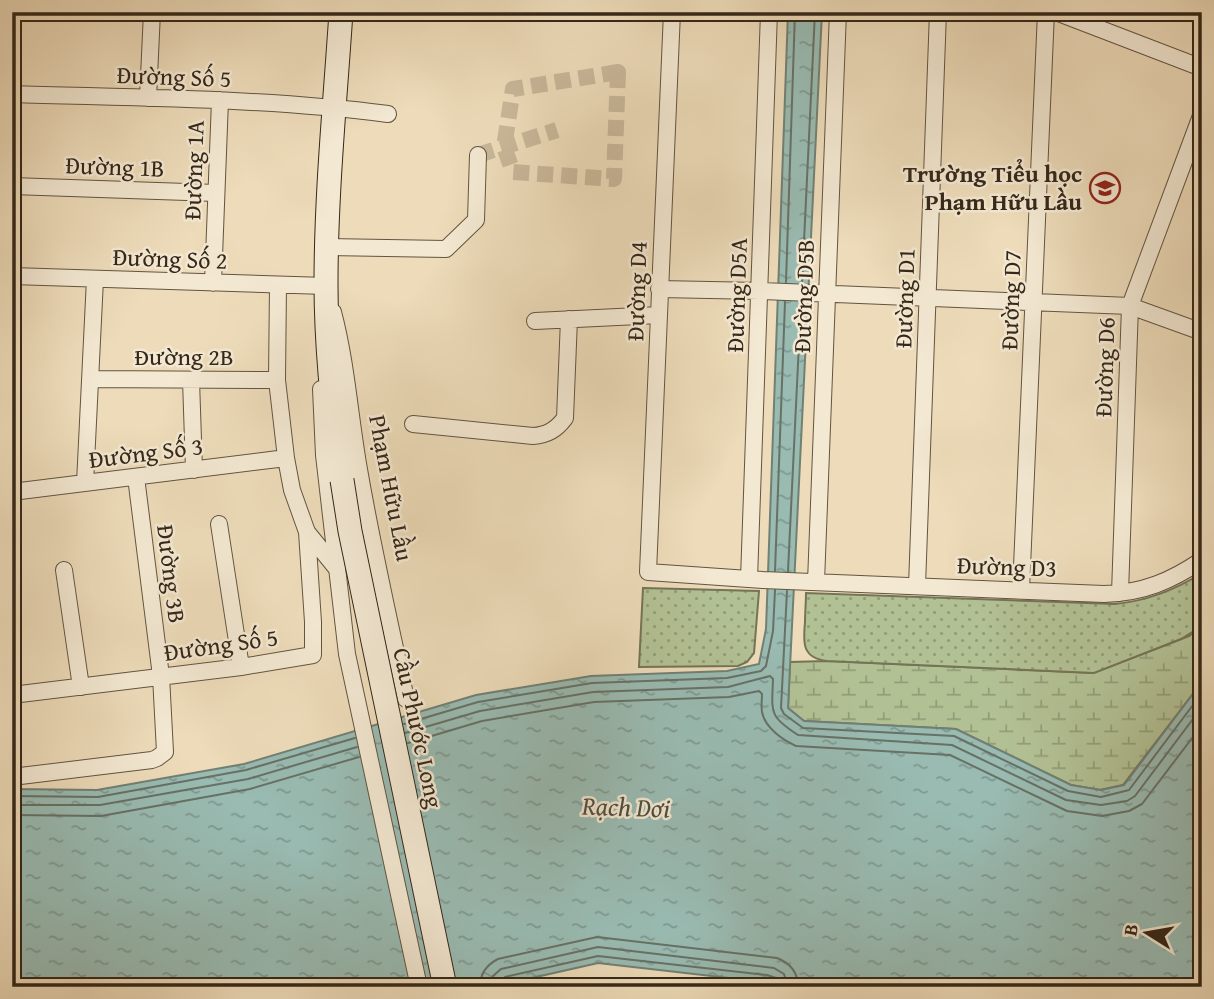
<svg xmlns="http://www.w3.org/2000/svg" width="1214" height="999" font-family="'Gentium Book Plus',serif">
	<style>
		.wetland { fill: url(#wetland-marsh); stroke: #747456; stroke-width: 2 }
		.park { fill: url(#park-dots); stroke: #747456; stroke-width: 2 }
		.water { fill: url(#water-ripples); stroke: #718075; stroke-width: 2 }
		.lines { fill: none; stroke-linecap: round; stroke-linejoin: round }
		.shore { stroke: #677166; stroke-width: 2 }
		.street-tunnel { stroke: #c8b799; stroke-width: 16; stroke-dasharray: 16 8; stroke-linecap: butt }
		.street-casing { stroke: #635441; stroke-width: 18 }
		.secondary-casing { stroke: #352719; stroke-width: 25 }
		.street { stroke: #f3e8d2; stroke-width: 16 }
		.secondary { stroke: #f3e8d2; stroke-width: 23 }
		.secondary-bridge-casing { stroke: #352719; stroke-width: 25; stroke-linecap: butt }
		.secondary-bridge { stroke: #f3e8d2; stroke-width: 23 }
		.labels { text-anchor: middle; stroke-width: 5; stroke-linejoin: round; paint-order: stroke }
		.street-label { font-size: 24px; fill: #352719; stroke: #f3e8d2 }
		.poi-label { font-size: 24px; font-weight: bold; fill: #352719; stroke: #f3e8d2; text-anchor: end }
		.water-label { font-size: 26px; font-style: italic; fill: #4e4c3f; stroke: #f3e8d2 }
	</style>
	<defs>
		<pattern id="wetland-marsh" width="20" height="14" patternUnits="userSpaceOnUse" patternTransform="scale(1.75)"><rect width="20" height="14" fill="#b2c194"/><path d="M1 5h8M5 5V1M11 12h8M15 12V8" fill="none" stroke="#929d78"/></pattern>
		<pattern id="park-dots" width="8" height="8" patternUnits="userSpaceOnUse" patternTransform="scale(1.75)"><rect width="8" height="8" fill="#b2c194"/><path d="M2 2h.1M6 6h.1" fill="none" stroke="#929d78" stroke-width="1.8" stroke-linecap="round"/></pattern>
		<pattern id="water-ripples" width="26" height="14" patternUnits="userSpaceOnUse" patternTransform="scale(1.75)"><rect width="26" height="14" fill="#99bbb2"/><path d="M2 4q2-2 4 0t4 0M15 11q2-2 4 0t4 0" fill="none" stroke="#7e9890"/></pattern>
	</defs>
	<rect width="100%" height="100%" fill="#eddbb9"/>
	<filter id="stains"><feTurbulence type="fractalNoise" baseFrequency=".00286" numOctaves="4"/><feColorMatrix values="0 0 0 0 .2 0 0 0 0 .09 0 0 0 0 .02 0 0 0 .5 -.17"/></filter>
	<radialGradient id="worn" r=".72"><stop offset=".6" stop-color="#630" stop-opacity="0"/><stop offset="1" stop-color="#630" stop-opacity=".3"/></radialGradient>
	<path class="wetland" d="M1202,626V682L1123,785L1100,790L1071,785L956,729L804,721L788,708L790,662L827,661L1093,673L1189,636Z"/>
	<path class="park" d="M1202,573V626L1181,639L1094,673L827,661C802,658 803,643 805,622C805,613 806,603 806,593L1115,604C1147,601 1175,590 1202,573Z
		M643,588L759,591L754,653L747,662L738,666L639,667Z"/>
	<path class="water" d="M788,12H822L788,708L804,721L956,729L1071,785L1101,790L1124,785L1202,682V987H790L765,982L598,963L492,987H12V789L97,790L244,764L476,695L591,676L727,671L759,664L766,629Z"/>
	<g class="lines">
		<path class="shore" d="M786,282L795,12
			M802,283L815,12
			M775,571L785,302
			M788,571L801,302
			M787,591L781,708L784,714L803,728L954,736L1068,791L1101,797L1129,790L1202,693
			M404,724L478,702L592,683L727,678L761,671L766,666L773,631L775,590
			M405,733L480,711L593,692L728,687L770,676L773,679C772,712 768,716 798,735L952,745L1066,800L1101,805L1127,801L1135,796L1202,707
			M408,743L482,721L594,702L729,697L759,691L762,694C762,700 761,706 762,712C765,728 783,740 796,746L950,755L1067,811L1102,816L1129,811L1142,804L1202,725
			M12,796L98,797L246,770L355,738
			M12,805H100L248,779L357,747
			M12,815L101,816L250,789L359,757
			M480,987C480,974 486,965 498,959L597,937L777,958C790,963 798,972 798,987
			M490,987L493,976L501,969L598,947L774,968L784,974L788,987
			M499,987L500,981L505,977L598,956L767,975L776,978L779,987"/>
		<path class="street-tunnel" d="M618,72L614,179L513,172L504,147L513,89Z
			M478,155L557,130"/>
		<g class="street-casing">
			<path id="street" d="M672,12L648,572L763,580L1104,594C1143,593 1171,581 1202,560
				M1056,12L1202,68
				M12,94C138,98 264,98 388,114
				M148,98L152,12
				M12,186L216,193
				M327,247L446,249L476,220L478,155
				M12,276L326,286
				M213,283L220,100
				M278,285L277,380L286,458L292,490L307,532L337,569
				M659,289L760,291L1130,306L1202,332
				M333,312C347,365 350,421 360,475C373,550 390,624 406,699
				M535,321L659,315
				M90,379L277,380
				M191,380L194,470
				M321,389L324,455L347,654L419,987
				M413,424L533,436C547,435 556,430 565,418L569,319
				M85,483L95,279
				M12,492L286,458
				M219,524L241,667
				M64,570L81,687
				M749,579L769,12
				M816,582L838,12
				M917,586L938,12
				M1021,590L1046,12
				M1120,593L1130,306L1202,113
				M12,695L241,667L313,655V622L307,532
				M12,777L152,760L157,758L165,752L161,676L136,477"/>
		</g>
		<g class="secondary-casing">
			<path id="secondary" d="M341,12C335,103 326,193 326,284C326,350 333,415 342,480"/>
		</g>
		<use href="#street" class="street"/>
		<use href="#secondary" class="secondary"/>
		<g class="secondary-bridge-casing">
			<path id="secondary-bridge" d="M342,480L350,531L445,987"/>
		</g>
		<use href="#secondary-bridge" class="secondary-bridge"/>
	</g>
	<defs>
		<g id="school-ring" transform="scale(1.575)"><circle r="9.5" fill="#f3e8d2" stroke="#8f2418" stroke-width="1.5"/><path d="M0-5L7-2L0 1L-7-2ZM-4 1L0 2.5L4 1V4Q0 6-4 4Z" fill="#8f2418"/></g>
	</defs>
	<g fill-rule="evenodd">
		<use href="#school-ring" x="1105" y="188"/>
	</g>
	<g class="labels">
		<g class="street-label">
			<text transform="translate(174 77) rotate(2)" y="8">Đường Số 5</text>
			<text transform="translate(115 167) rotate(2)" y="8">Đường 1B</text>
			<text transform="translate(194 170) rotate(-88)" y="8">Đường 1A</text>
			<text transform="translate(170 259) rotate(2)" y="8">Đường Số 2</text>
			<text transform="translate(637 291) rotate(-88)" y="8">Đường D4</text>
			<text transform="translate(737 295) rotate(-88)" y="8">Đường D5A</text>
			<text transform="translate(804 296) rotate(-88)" y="8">Đường D5B</text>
			<text transform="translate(905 298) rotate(-88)" y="8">Đường D1</text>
			<text transform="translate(1011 300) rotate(-88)" y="8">Đường D7</text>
			<text x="184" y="365">Đường 2B</text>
			<text transform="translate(1105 367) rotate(-88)" y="8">Đường D6</text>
			<text transform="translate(146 453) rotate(-7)" y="8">Đường Số 3</text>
			<text transform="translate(391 488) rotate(79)" y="8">Phạm Hữu Lầu</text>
			<text transform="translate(1007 567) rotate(2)" y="8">Đường D3</text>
			<text transform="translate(171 574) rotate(83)" y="8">Đường 3B</text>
			<text transform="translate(221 645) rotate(-8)" y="8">Đường Số 5</text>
			<text transform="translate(418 728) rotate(78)" y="8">Cầu Phước Long</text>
		</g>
		<g class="poi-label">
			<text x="1082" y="182">Trường Tiểu học<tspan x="1082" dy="28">Phạm Hữu Lầu</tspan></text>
		</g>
		<g class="water-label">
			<text transform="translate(626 807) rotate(2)" y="9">Rạch Dơi</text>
		</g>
	</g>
	<rect width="1214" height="999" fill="none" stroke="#eddbb9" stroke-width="42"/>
	<rect x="14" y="14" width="1186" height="971" fill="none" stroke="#352719" stroke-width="3.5"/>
	<rect x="21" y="21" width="1172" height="957" fill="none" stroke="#352719" stroke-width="2"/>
	<g transform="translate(1147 933) rotate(281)" stroke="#f3e8d2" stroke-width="5" paint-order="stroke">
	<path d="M0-5L12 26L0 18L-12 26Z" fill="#352719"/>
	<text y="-10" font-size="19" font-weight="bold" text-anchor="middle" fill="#352719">B</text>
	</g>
	<rect width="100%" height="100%" filter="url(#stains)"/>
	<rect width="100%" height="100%" fill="url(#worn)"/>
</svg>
